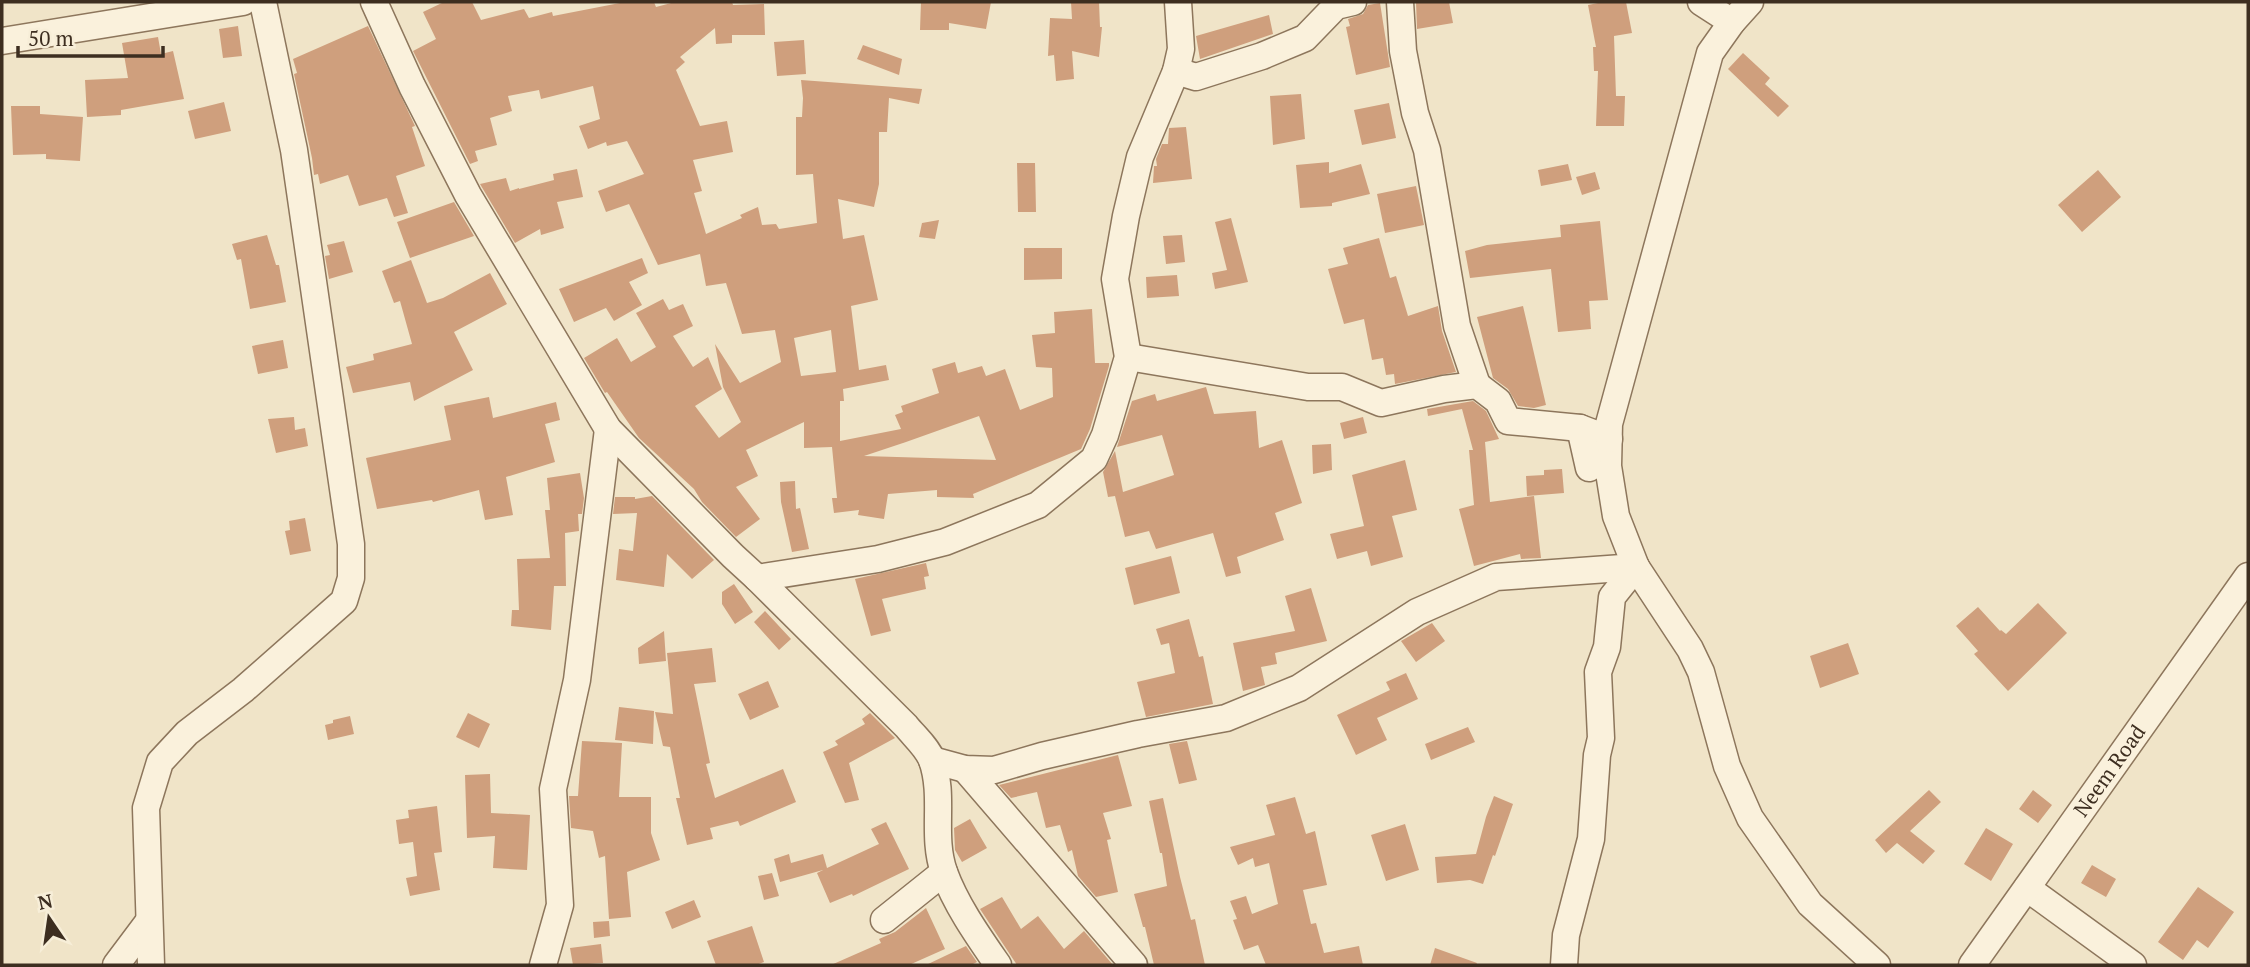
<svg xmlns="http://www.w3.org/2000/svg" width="2250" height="967" font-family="'PT Serif',serif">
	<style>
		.building { fill: #cf9f7d; fill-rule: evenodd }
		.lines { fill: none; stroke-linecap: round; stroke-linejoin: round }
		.minor-casing { stroke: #8d765c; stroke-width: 29 }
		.minor { stroke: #faf1dc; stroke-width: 26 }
		.labels { text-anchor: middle; stroke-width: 6; stroke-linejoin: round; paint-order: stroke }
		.street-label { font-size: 21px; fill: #3d2e20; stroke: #f7eed8 }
	</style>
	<rect width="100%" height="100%" fill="#f0e4c8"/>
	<path class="building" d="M444,2H472L481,20L524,9L529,18L552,12L553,16L625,2H654L656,7L675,2H732L733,5L764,4L765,35H732V43L716,44L715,28L680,57L685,62L676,70L700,126L727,121L733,152L693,160L702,191L694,193L706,234L742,218L740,215L758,207L762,225L776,224L779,229L817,223L813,174L796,175V117H802L803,98L801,80L922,89L919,104L889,98L887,132H879V184L874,207L838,199L843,239L864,235L878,300L851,306L859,370L886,365L889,380L843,389L844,401H840V441L901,429L895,415L903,412L901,406L939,393L932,369L955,362L958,373L982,366L986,376L1005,369L1020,410L1053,397L1052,368L1036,367L1032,335L1055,333L1054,312L1092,309L1095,363H1109V366L1090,429L1081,449L973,494L974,498L937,497V490L888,494L884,519L858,515L859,510L834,513L832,498H837L832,447L804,448V422L746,450L758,476L736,487L760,519L736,537L702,502L694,489L639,438L607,392L605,393L584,358L617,338L631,362L656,347L636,313L663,299L669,310L683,304L693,326L673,336L693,367L708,357L722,389L695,406L719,438L741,422L723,387L715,344L740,383L781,362L775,330L742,334L726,283L706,286L700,254L658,265L629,204L606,212L598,191L644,174L627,141L607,146L606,142L588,149L579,126L600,119L593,86L541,99L539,90L508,96L512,111L490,118L497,145L475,151L478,161L470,164L413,51L436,39L423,12ZM831,330L836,372L801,376L794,338ZM979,416L996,460L864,456L906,442Z
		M921,2H991L986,29L949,23V30H920Z
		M1071,2H1099L1100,27H1102L1099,57L1072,51L1074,79L1056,81L1054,55L1048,56L1050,18L1072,19Z
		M1416,2H1449L1453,23L1417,29Z
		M1603,2H1626L1632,33L1614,36L1616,96H1625L1624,126H1596L1598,71H1594L1593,47H1596L1588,5Z
		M1380,3L1390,67L1356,75L1346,27L1350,26L1348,19L1363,14L1368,5Z
		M1269,15L1273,34L1200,59L1196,36Z
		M238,26L242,56L223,58L219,29Z
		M368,26L415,126L412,127L425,166L396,176L408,213L394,217L387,198L359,206L348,175L320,184L318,174L314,175L312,158L294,74L297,73L293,59Z
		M158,37L161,54L173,51L184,99L121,110V115L87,117L85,80L128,78L122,43Z
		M804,40L806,74L777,76L774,42Z
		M863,45L902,59L899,75L857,59Z
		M1743,53L1770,78L1765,84L1789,106L1778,117L1728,69Z
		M1301,94L1305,139L1273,145L1270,96Z
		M224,102L231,131L195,139L188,111Z
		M1389,103L1396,138L1362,145L1354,110Z
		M11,106H40V114L83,117L80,161L46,159V154L13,155Z
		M1186,127L1192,179L1153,183L1154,166H1157L1156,159L1162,144H1168L1169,128Z
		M1329,162V173L1361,164L1370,194L1332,203V206L1300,208L1296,165Z
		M1017,163H1035L1036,212H1018Z
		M1568,164L1572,180L1541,186L1538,170Z
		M577,169L583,197L557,202L564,228L541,235L540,229L515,243L480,184L506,178L510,191L519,188V189L554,180L553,174Z
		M2098,170L2121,197L2082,232L2058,205Z
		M1595,172L1600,189L1582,195L1576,177Z
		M1416,186L1424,225L1385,233L1377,194Z
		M454,202L474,236L410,258L397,222Z
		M1231,218L1248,282L1215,289L1212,273L1227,270L1215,222Z
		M939,220L935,239L919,237L922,223Z
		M1600,221L1608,300L1589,301L1591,329L1558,332L1551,269L1470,278L1465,251L1487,245L1561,237L1560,225Z
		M267,235L276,265H279L286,302L250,309L241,259L237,260L232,244Z
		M1182,235L1185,262L1166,264L1163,236Z
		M1379,238L1390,278L1396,276L1408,316L1438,306L1442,331L1456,372L1395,384L1394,374L1386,375L1383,358L1372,360L1364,319L1344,324L1328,269L1348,264L1343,248Z
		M344,241L353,272L329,279L325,256L330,255L327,245Z
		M1024,248H1062V279L1024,280Z
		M642,258L648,273L629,282L642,305L614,321L606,308L574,322L559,289Z
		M411,260L427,303L443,298L490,273L507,304L454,332L473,370L414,401L410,382L353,393L346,367L374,360L373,354L412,344L400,301L394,303L382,271Z
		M1177,275L1179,296L1147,298L1146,277Z
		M1523,306L1546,405L1534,408L1518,406L1508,389L1493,378L1477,317Z
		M283,340L288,368L258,374L252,346Z
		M1206,387L1214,414L1256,411L1259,448L1282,440L1302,503L1275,513L1284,540L1237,557L1241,573L1226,577L1213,533L1156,549L1149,531L1125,537L1115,496L1108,497L1103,472L1115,451L1123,492L1174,475L1162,435L1117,447L1132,401L1155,394L1157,401Z
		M489,397L493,418L556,402L560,420L545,424L555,462L506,477L513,515L485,520L479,490L433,502L432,500L377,509L366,458L451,440L444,406Z
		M1473,401L1486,411L1499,439L1485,442L1490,502L1534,496L1541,558L1521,559L1520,554L1474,566L1459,509L1474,505L1469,450H1473L1462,409L1428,416L1427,409Z
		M294,417L295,430L305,428L308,446L276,453L268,419Z
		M1363,417L1367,433L1344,439L1340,423Z
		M1331,444L1332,470L1313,474L1312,445Z
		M1405,460L1417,510L1392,516L1403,557L1371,566L1367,551L1337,559L1330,534L1364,526L1352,475Z
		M1562,469L1564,493L1527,496L1526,476L1544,475V470Z
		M580,473L584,498L582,514H578L579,531L565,533L566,586H554L551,630L511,626L512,610H519L517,559L550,558L545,510H550L547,478Z
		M795,481L796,509L800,508L809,549L792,552L781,502L780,482Z
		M652,496L714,560L692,579L667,554L664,587L616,580L619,549L633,551L637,513L613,514L615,497H635V499Z
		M305,518L311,551L290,555L285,531L290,530L289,521Z
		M1171,556L1180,593L1134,605L1125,568Z
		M926,563L929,576L924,577L926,589L882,599L891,631L871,636L855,579Z
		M734,584L753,612L735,624L722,604V592Z
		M1311,588L1327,641L1275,653L1277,664L1261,667L1265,685L1243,691L1233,643L1295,631L1285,596Z
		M2038,603L2067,633L2008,691L1974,654L1978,651L1956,626L1978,607L2000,631L2001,630L2006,634Z
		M765,611L791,639L779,650L754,622Z
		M1189,619L1199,657L1203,656L1213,704L1146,717L1137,682L1175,673L1169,643L1161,645L1156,629Z
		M1432,623L1445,641L1416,662L1401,641Z
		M664,631L666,661L639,664L638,648Z
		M1848,643L1859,674L1820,688L1810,656Z
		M712,648L716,682L694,684L710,763L706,764L715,798L783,769L796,802L740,826L738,821L710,828L713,839L687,845L676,798H680L670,747L663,746L655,712L673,714L667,653Z
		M1406,673L1418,699L1377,718L1387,740L1356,755L1337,715L1390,690L1386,682Z
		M768,681L779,707L750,720L738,694Z
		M619,707L654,711L653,744L615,740Z
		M468,713L490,724L479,748L456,737Z
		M870,713L895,738L849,763L859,800L845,803L823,752L838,745L835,741L865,724L862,719Z
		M350,716L354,734L328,740L325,725L333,723V720Z
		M1468,727L1475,742L1431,760L1425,744Z
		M582,741L622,743L619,797H651V833L660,860L627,872L631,917L609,919L605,856L599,858L593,831L571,828L569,796H578Z
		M1187,741L1197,780L1179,784L1169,744Z
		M1118,755L1132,806L1103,813L1111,839L1107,840L1118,892L1096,897L1078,876L1072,850L1068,852L1060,825L1046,828L1037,792L1011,798L999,785Z
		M490,774L491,813L530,815L527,870L493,868L495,836L467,838L465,775Z
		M1929,790L1941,802L1910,831L1935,851L1923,864L1897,843L1886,853L1875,840Z
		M2033,790L2052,805L2038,823L2019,809Z
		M1494,796L1513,804L1495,856L1493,855L1483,884L1470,880L1437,883L1435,857L1476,854L1486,817Z
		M1295,797L1306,834L1315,831L1327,885L1303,890L1311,924L1316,923L1324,953L1359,946L1363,965H1266L1258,945L1244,950L1233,920L1237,919L1230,901L1246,896L1252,914L1278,904L1269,863L1255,867L1253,858L1238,865L1230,847L1275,835L1266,805Z
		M1163,798L1180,877L1191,920L1195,919L1205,965H1154L1145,927H1143L1134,894L1167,886L1162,853H1160L1149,801Z
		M437,806L442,852L434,853L440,890L410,896L406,878L417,876L413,842L399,844L396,820L409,818L408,810Z
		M970,819L987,848L962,862L955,850L954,828Z
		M886,822L909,869L853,896L852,894L830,903L817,873L823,870L780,882L774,859L789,854L791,863L823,854L827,868L879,844L871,829Z
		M1405,824L1419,870L1386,881L1371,835Z
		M1986,828L2013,844L1991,881L1964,864Z
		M2092,865L2116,879L2106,897L2081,883Z
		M772,873L779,896L764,900L758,876Z
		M2198,887L2234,912L2208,948L2197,940L2183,960L2158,942Z
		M1002,897L1021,929L1038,916L1064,949L1084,931L1113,965H1017L980,909Z
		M694,900L701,917L672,929L665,912Z
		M926,908L945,949L909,965H831L881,943L879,939L895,932Z
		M609,921L610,936L594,938L593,922Z
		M752,926L764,962L756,965H716L707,941Z
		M601,944L603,963L573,965L570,948Z
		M966,946L977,962L971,965H926Z
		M1435,948L1477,963L1476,965H1430Z"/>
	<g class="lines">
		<g class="minor-casing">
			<g id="minor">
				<path d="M374,2L412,86L468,195L608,429L733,556L757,578L906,726C914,736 927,747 932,760C945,797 931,835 944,872C956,905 978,936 998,965"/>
				<path d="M1400,2L1403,51L1415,113L1427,150L1457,326L1477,385"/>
				<path d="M1701,2L1732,22"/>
				<path d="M1750,2L1732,22L1710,53L1609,424L1608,466L1616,516L1636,567L1690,649L1701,672L1727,766L1750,818L1810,904L1877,965"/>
				<path d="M2,41L243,2"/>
				<path d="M1176,71L1196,77L1262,56L1305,38L1336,6L1353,2"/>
				<path d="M1128,357L1308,387H1342L1381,403L1444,389L1477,385L1498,401L1508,421L1580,428L1609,439"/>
				<path d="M1580,428L1589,468"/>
				<path d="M757,578L878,559L945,542L1038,505L1094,459L1105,435L1128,357L1115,279L1126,216L1140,157L1176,71L1181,49L1178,2"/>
				<path d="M932,760L965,769L994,770L1042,756L1138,734L1226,718L1299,688L1417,612L1496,577L1636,567"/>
				<path d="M965,769L1134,965"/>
				<path d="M2027,888L2133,965"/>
				<path d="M884,920L944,872"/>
				<path d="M116,965L149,921"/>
				<path d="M151,965L146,808L160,762L187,733L243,690L344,601L351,578V544L294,150L263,2"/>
				<path d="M543,965L560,905L553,789L577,680L608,429"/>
				<path d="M1564,965L1566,935L1591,839L1597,755L1601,738L1598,672L1607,647L1612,597L1636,567"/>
				<path id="s1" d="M1972,965L2248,576"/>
			</g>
		</g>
		<use href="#minor" class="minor"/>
	</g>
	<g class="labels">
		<g class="street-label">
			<text dy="7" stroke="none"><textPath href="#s1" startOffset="238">Neem Road</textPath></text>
		</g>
	</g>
	<rect width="2250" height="967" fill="none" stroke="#3d2e20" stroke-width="7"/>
	<g transform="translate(49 918) rotate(347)" stroke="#f7eed8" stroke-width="5" paint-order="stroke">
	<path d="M0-5L12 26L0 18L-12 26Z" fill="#3d2e20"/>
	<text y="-10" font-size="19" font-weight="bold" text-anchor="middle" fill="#3d2e20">N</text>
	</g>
	<path d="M18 46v10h145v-10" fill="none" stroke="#3d2e20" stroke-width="3.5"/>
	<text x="28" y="46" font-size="21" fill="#3d2e20" stroke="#f7eed8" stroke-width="5" paint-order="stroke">50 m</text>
</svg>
